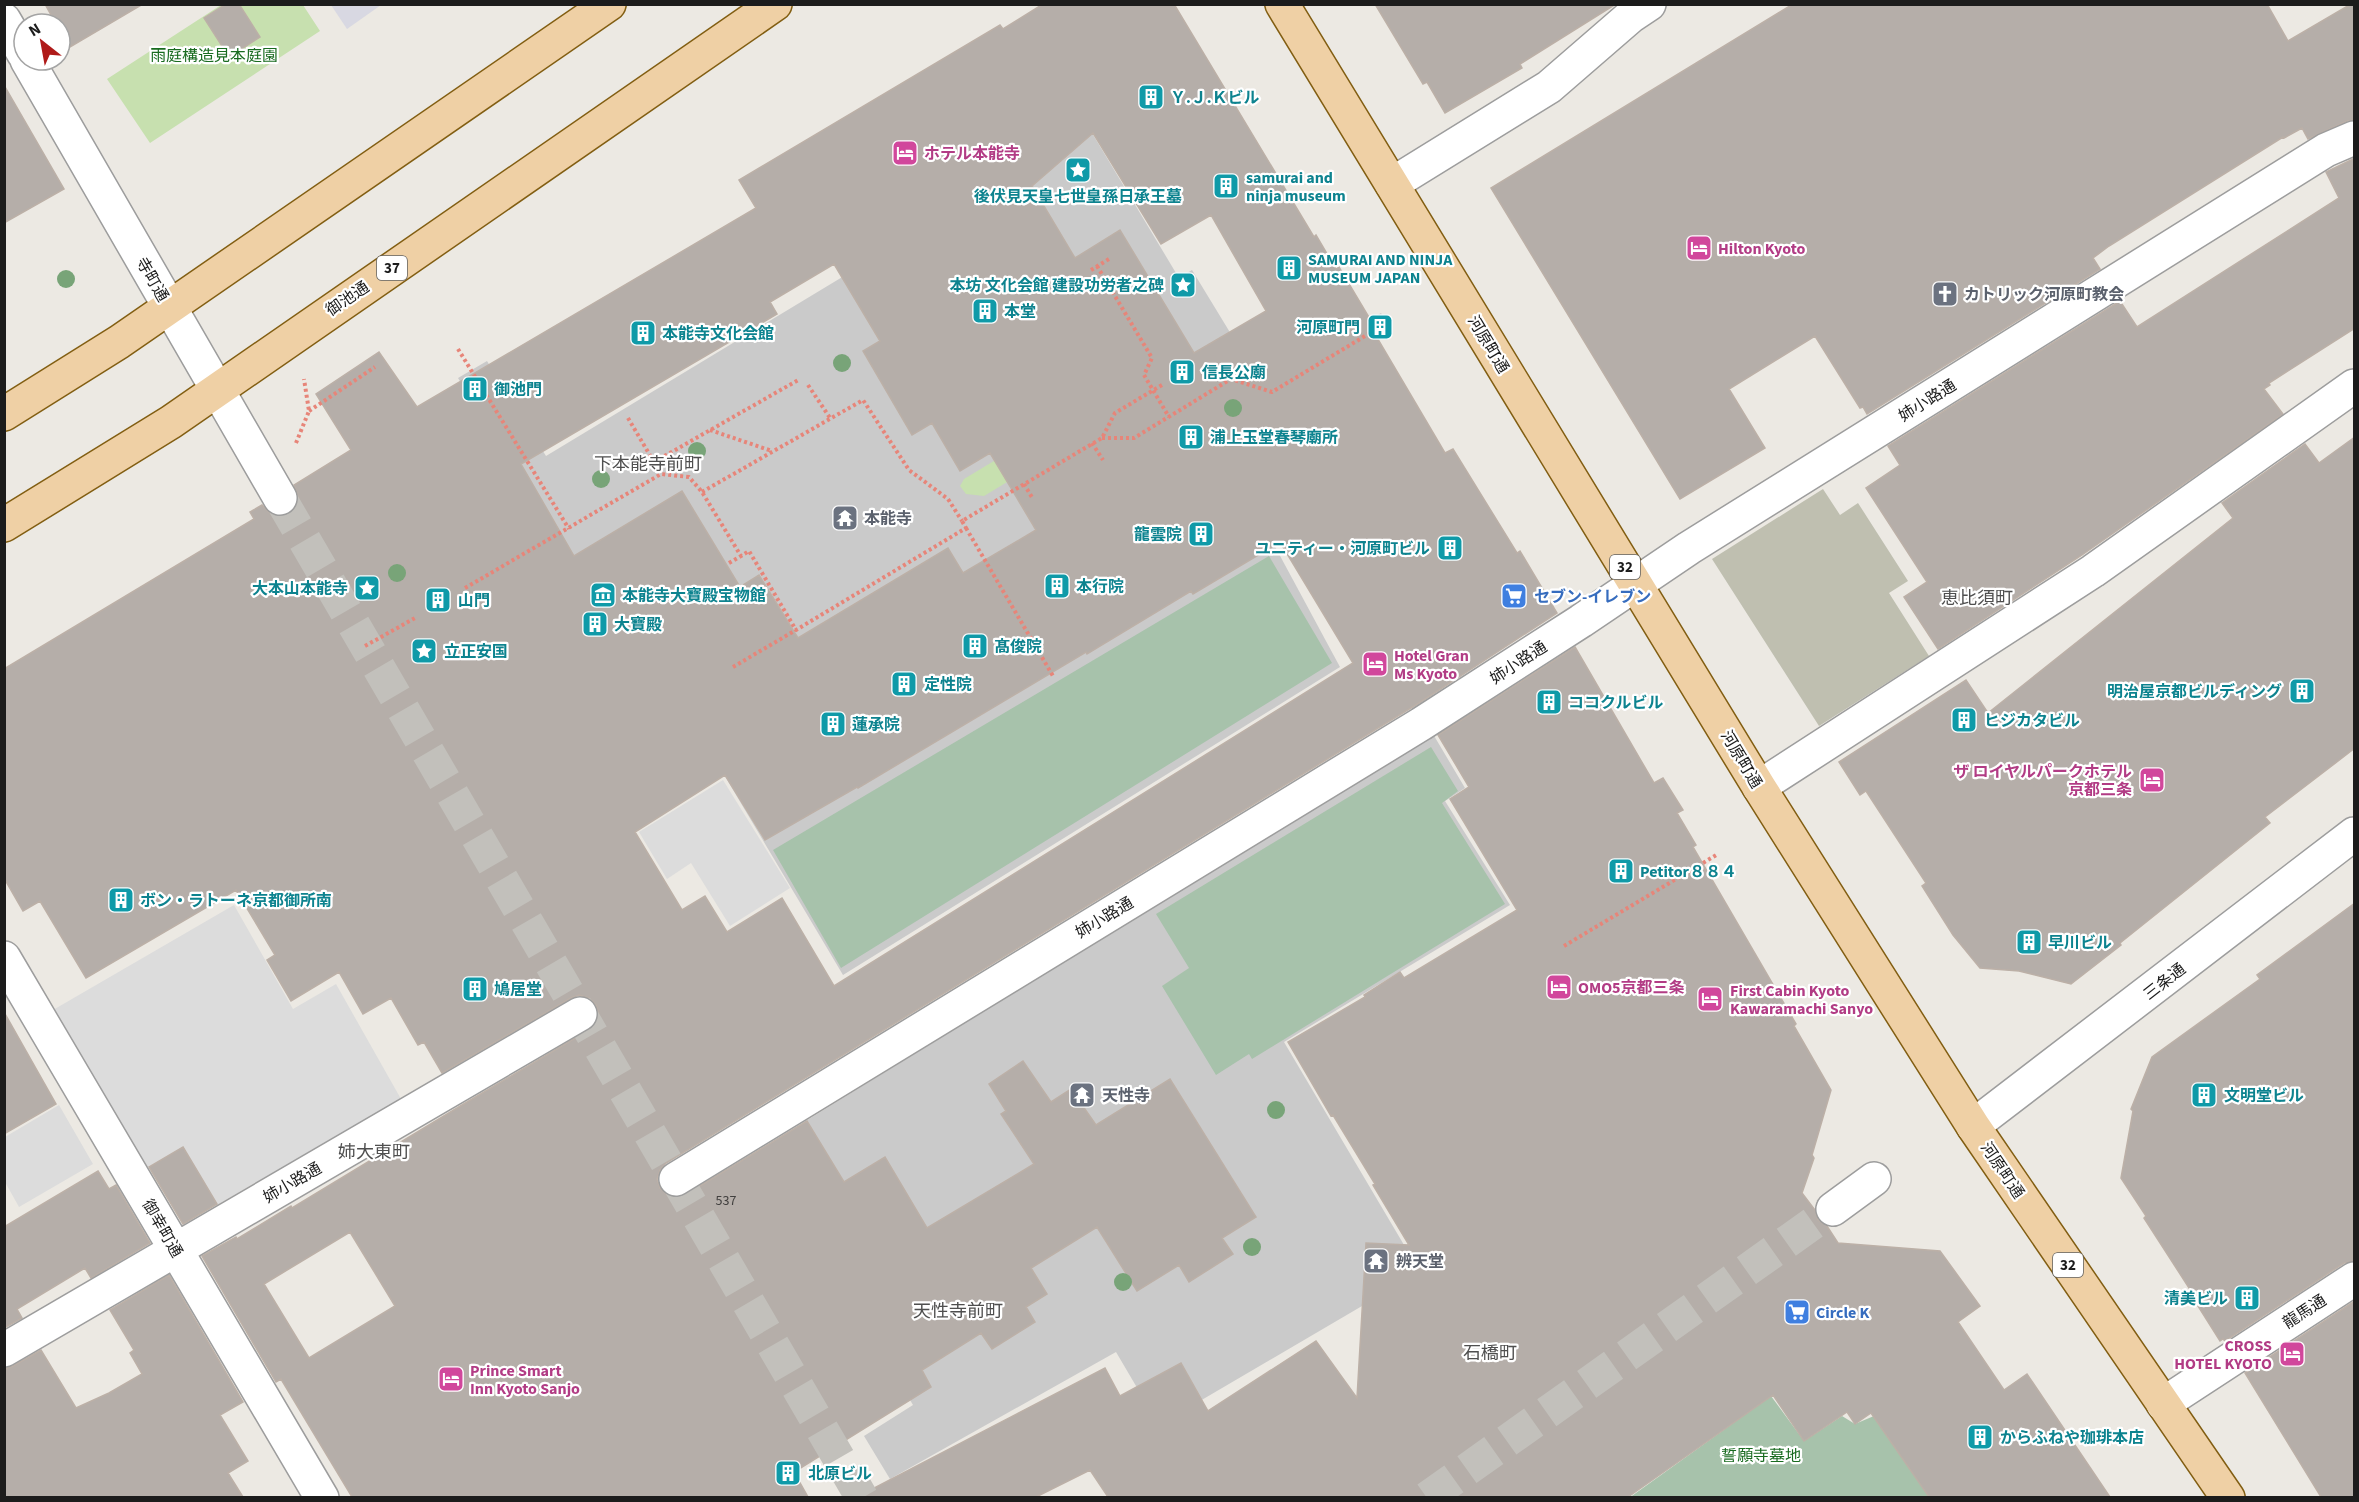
<svg xmlns="http://www.w3.org/2000/svg" width="2359" height="1502" font-family="'Source Sans 3','Noto Sans JP',sans-serif">
	<style>
		.religious { fill: #cacaca }
		.construction { fill: #bfbfb0 }
		.grass { fill: #c7e0af }
		.cemetery { fill: #a7c2ab }
		.parking { fill: #dcdcdc }
		.plaza { fill: #d8d8e2 }
		.building { fill: #b5aea9; stroke: #bcb0a7; stroke-width: 1.5; fill-rule: evenodd }
		.lines { fill: none; stroke-linecap: round; stroke-linejoin: round }
		.minor-tunnel { stroke: #c2c0bb; stroke-width: 33; stroke-dasharray: 33 16; stroke-linecap: butt }
		.minor-casing { stroke: #9d9d9d; stroke-width: 36 }
		.major-casing { stroke: #825e12; stroke-width: 36 }
		.path { stroke: #e78579; stroke-width: 4; stroke-dasharray: 3 3; stroke-linecap: butt }
		.minor { stroke: #fff; stroke-width: 33 }
		.major { stroke: #efd0a5; stroke-width: 33 }
		.tree { fill: #78a478 }
		.labels { text-anchor: middle; stroke-width: 4.5; stroke-linejoin: round; paint-order: stroke }
		.number-label { font-size: 14px; fill: #42403f }
		.shield { fill: #fff; stroke: #606060; stroke-width: 1.5 }
		.shield-label { font-size: 15px; font-weight: bold; fill: #1c1c1c }
		.park-label { font-size: 16px; fill: #196b20; stroke: #fff }
		.culture-label { font-size: 16px; font-weight: bold; fill: #0d838f; stroke: #fff; text-anchor: start }
		.hotel-label { font-size: 16px; font-weight: bold; fill: #b23c85; stroke: #fff; text-anchor: start }
		.street-label { font-size: 16px; fill: #1c1c1c; stroke: #fff }
		.worship-label { font-size: 16px; font-weight: bold; fill: #5b616d; stroke: #fff; text-anchor: start }
		.shop-label { font-size: 16px; font-weight: bold; fill: #366cbe; stroke: #fff; text-anchor: start }
		.neighbourhood-label { font-size: 18px; fill: #4f4f4f; stroke: #fff }
	</style>
	<rect width="100%" height="100%" fill="#ece9e3"/>
	<path class="religious" d="M1089,128L1179,278L1192,270L1262,385L1381,313L1391,331L1216,437L1340,667L843,975L660,667L573,720L513,468L458,378L487,361L546,456Z
		M1433,734L1465,788L1445,801L1510,905L1284,1042L1420,1272L1159,1425L1116,1352L890,1479L864,1436L913,1405L762,1148Z"/>
	<path class="construction" d="M1823,489L1840,515L1858,503L1908,581L1889,593L1929,656L1819,726L1712,559Z"/>
	<path class="grass" d="M221,5H303L320,31L150,143L107,79Z
		M1128,380L1089,433L984,496L966,494L960,486L964,479Z"/>
	<path class="cemetery" d="M1269,556L1332,663L841,968L773,850Z
		M1431,747L1458,791L1442,803L1505,904L1252,1059L1249,1054L1216,1075L1162,986L1189,968L1156,914Z
		M1771,1396L1804,1441L1842,1416L1855,1424L1881,1413L1903,1443V1459L1929,1497L1629,1498Z"/>
	<path class="parking" d="M723,780L790,888L730,926L691,863L667,879L639,832Z
		M234,905L293,1009L336,984L401,1099L217,1205L183,1147L145,1169L53,1010Z
		M59,1105L93,1164L19,1207L5,1182V1137Z"/>
	<path class="plaza" d="M331,5H381L347,29Z"/>
	<path class="building" d="M45,4H143L70,47L60,31V24H56Z
		M226,4H239L260,37L229,57L204,18Z
		M1043,4H1174L1314,237L1316,235L1336,269L1339,267L1379,334L1376,336L1445,453L1453,449L1517,553L1520,551L1557,613L1419,703L666,1163L660,1170L657,1179L660,1188L667,1195L676,1198L685,1195L807,1121L844,1182L885,1157L927,1228L1034,1164L1001,1114L1006,1111L989,1084L1023,1061L1051,1102L1071,1089L1096,1125L1170,1079L1256,1217L1222,1238L1233,1254L1189,1282L1179,1265L1137,1291L1097,1227L1031,1268L1047,1294L1026,1307L1035,1322L992,1349L981,1333L922,1370L931,1387L794,1472L808,1497H352L281,1379L276,1382L202,1256L236,1237L237,1239L291,1206L292,1208L462,1105L589,1030L597,1023L599,1014L596,1005L589,998L579,995L571,998L442,1073L424,1042L418,1045L391,998L363,1014L339,972L291,1001L267,960L275,955L236,890L86,978L40,901L23,911L4,878V669L254,519L250,512L262,505L271,514L281,517L290,514L296,507L299,499L294,485L351,450L316,394L379,352L417,407L756,208L739,180L1000,25L1003,29ZM1093,133L1161,244L1211,215L1266,311L1194,353L1120,230L1075,258L1032,186ZM834,264L880,341L863,351L912,435L932,423L960,471L990,453L1036,530L963,573L948,548L798,638L759,575L740,587L682,491L574,556L521,464L777,314L770,302ZM1280,542L1353,663L834,986L782,898L727,932L705,896L682,910L635,832L725,775L765,840L857,787L858,788L1086,652L1087,654L1191,591L1193,594ZM350,1232L395,1306L309,1358L264,1284Z
		M1375,4H1616L1520,64L1522,68L1445,113L1427,82L1423,84Z
		M1793,4H2267L2288,41L2351,4H2355V120L2347,121L2308,139L2302,128L2284,138L2283,137L2109,246L2093,258L2100,269L1867,414L1863,407L1860,408L1815,336L1729,389L1765,448L1680,499L1491,188Z
		M4,85L64,189L4,223Z
		M2355,158V328L2269,383L2270,385L2264,389L2283,414L2082,555L1938,649L1904,597L1927,582L1866,488L1900,465L1888,446L2120,301L2137,327L2339,198L2326,172Z
		M2355,437V748L2265,817L2270,823L2120,943L2121,945L2071,984L2019,971L1980,968L1953,935L1922,886L1926,883L1866,791L1860,795L1839,762L1966,680L1988,713L2233,518L2222,503L2305,444L2319,463Z
		M1575,647L1654,783L1663,778L1683,810L1677,813L1696,845L1693,847L1796,1024L1794,1026L1831,1090L1812,1155L1814,1158L1802,1193L1815,1210L1818,1220L1827,1226L1838,1243L1940,1251L1980,1306L1958,1322L2004,1390L2027,1374L2110,1497H1929L1871,1413L1855,1424L1847,1412L1804,1441L1773,1395L1628,1497H1108L1090,1470L1036,1497H857L1105,1368L1120,1396L1181,1363L1208,1411L1316,1341L1357,1398L1366,1243L1409,1245L1373,1185L1375,1184L1333,1115L1331,1116L1288,1042L1365,997L1364,995L1400,972L1404,978L1517,910L1450,799L1469,787L1438,735Z
		M2355,903V1261L2344,1263L2225,1341L2223,1339L2220,1341L2198,1306L2200,1305L2144,1218L2146,1216L2121,1178L2133,1111L2131,1109L2152,1057L2260,979L2257,975Z
		M4,1012L56,1104L4,1134Z
		M183,1147L217,1204L183,1224L149,1167Z
		M98,1171L109,1189L116,1185L150,1243L91,1278L85,1268L17,1309L22,1318L4,1328V1227Z
		M169,1275L243,1402L220,1415L248,1461L228,1473L243,1497H4V1369L13,1366L41,1350L76,1408L109,1393L142,1374L130,1353L134,1350L110,1310Z
		M2355,1301V1497H2321L2245,1373Z"/>
	<g class="lines">
		<path class="minor-tunnel" d="M280,498L862,1498
			M1427,1498L1833,1209"/>
		<g class="minor-casing">
			<path id="minor" d="M4,20L24,54
				M27,60L280,498
				M1392,184L1549,87L1631,16L1649,4
				M1759,787L2093,571L2354,386
				M4,958L322,1498
				M1973,1126L2354,834
				M676,1179L1421,724L1581,621L1689,548L2326,150L2354,138
				M1833,1209L1874,1179
				M4,1350L580,1014
				M2163,1404L2354,1279"/>
		</g>
		<g class="major-casing">
			<path id="major" d="M1282,4L1759,787L1973,1126L2228,1498
				M4,414L119,342L609,4
				M4,525L171,422L775,4"/>
		</g>
		<path class="path" d="M1097,266L1152,358L1144,375L1169,417
			M1091,270L1109,259
			M458,349L569,529
			M808,385L830,418
			M309,411L375,367
			M628,418L661,474
			M710,430L772,451
			M1102,438H1134L1231,379L1272,392L1390,321
			M296,443L309,411L304,379
			M1092,443L1103,460
			M654,462L800,379
			M1024,484L1033,499
			M702,492L863,400L909,470L948,499L962,521
			M966,528L1053,676
			M729,563L741,556
			M465,588L661,474L689,477L702,492L741,556L749,551L796,630L966,528L962,521L1102,438L1115,413L1162,385
			M365,646L415,618
			M733,667L796,630
			M1564,946L1718,854"/>
		<use href="#minor" class="minor"/>
		<use href="#major" class="major"/>
	</g>
	<g class="tree">
		<circle cx="66" cy="279" r="9"/>
		<circle cx="842" cy="363" r="9"/>
		<circle cx="1233" cy="408" r="9"/>
		<circle cx="697" cy="451" r="9"/>
		<circle cx="601" cy="479" r="9"/>
		<circle cx="397" cy="573" r="9"/>
		<circle cx="1276" cy="1110" r="9"/>
		<circle cx="1252" cy="1247" r="9"/>
		<circle cx="1123" cy="1282" r="9"/>
	</g>
	<defs>
		<g id="building-square" transform="scale(1.35)"><rect x="-9" y="-9" width="18" height="18" rx="4" fill="#0f9aa8" stroke="#fff"/><path d="M-4-6H4V6H1V3H-1V6H-4ZM-2.5-4.3h1.7v1.8h-1.7ZM.8-4.3h1.7v1.8H.8ZM-2.5-1h1.7V.8h-1.7ZM.8-1h1.7V.8H.8Z" fill="#fff"/></g>
		<g id="hotel-square" transform="scale(1.35)"><rect x="-9" y="-9" width="18" height="18" rx="4" fill="#d1479c" stroke="#fff"/><path d="M-6-4.5h1.5V1H6V5H4.5V3h-9V5H-6ZM-4 0a1.8 1.8 0 1 1 3.6 0ZM.5 0V-2.5h3Q6-2.5 6 0Z" fill="#fff"/></g>
		<g id="sight-square" transform="scale(1.35)"><rect x="-9" y="-9" width="18" height="18" rx="4" fill="#0f9aa8" stroke="#fff"/><path d="M0-6L1.8-2.2L6-1.7L2.9 1.2L3.7 5.4L0 3.3L-3.7 5.4L-2.9 1.2L-6-1.7L-1.8-2.2Z" fill="#fff"/></g>
		<g id="church-square" transform="scale(1.35)"><rect x="-9" y="-9" width="18" height="18" rx="4" fill="#6b7280" stroke="#fff"/><path d="M-1.2-6h2.4v3.5h3.3v2.4h-3.3V6h-2.4V-.1h-3.3v-2.4h3.3Z" fill="#fff"/></g>
		<g id="temple-square" transform="scale(1.35)"><rect x="-9" y="-9" width="18" height="18" rx="4" fill="#6b7280" stroke="#fff"/><path d="M0-6L5-2H3V0L6.5 2.5H4V6H1.5V3h-3V6H-4V2.5H-6.5L-3 0V-2H-5Z" fill="#fff"/></g>
		<g id="museum-square" transform="scale(1.35)"><rect x="-9" y="-9" width="18" height="18" rx="4" fill="#0f9aa8" stroke="#fff"/><path d="M0-6L6-3V-2H-6V-3ZM-5-1h2V3h-2ZM-1-1h2V3h-2ZM3-1h2V3H3ZM-6 4H6V6H-6Z" fill="#fff"/></g>
		<g id="supermarket-square" transform="scale(1.35)"><rect x="-9" y="-9" width="18" height="18" rx="4" fill="#3f7fe0" stroke="#fff"/><path d="M-6-5.5h2.5l.6 2H6L4.5 2H-2.5L-4.4-4H-6ZM-1.5 3.2a1.3 1.3 0 1 0 .1 0ZM3 3.2a1.3 1.3 0 1 0 .1 0Z" fill="#fff"/></g>
	</defs>
	<g fill-rule="evenodd">
		<use href="#building-square" x="1151" y="97"/>
		<use href="#hotel-square" x="905" y="153"/>
		<use href="#sight-square" x="1078" y="170"/>
		<use href="#building-square" x="1226" y="186"/>
		<use href="#hotel-square" x="1699" y="248"/>
		<use href="#building-square" x="1289" y="268"/>
		<use href="#sight-square" x="1183" y="285"/>
		<use href="#church-square" x="1945" y="294"/>
		<use href="#building-square" x="985" y="311"/>
		<use href="#building-square" x="1380" y="327"/>
		<use href="#building-square" x="643" y="333"/>
		<use href="#building-square" x="1182" y="372"/>
		<use href="#building-square" x="475" y="389"/>
		<use href="#building-square" x="1191" y="437"/>
		<use href="#temple-square" x="845" y="518"/>
		<use href="#building-square" x="1201" y="534"/>
		<use href="#building-square" x="1450" y="548"/>
		<use href="#building-square" x="1057" y="586"/>
		<use href="#sight-square" x="367" y="588"/>
		<use href="#museum-square" x="603" y="595"/>
		<use href="#supermarket-square" x="1514" y="596"/>
		<use href="#building-square" x="438" y="600"/>
		<use href="#building-square" x="595" y="624"/>
		<use href="#building-square" x="975" y="646"/>
		<use href="#sight-square" x="424" y="651"/>
		<use href="#hotel-square" x="1375" y="664"/>
		<use href="#building-square" x="904" y="684"/>
		<use href="#building-square" x="2302" y="691"/>
		<use href="#building-square" x="1549" y="702"/>
		<use href="#building-square" x="1964" y="720"/>
		<use href="#building-square" x="833" y="724"/>
		<use href="#hotel-square" x="2152" y="780"/>
		<use href="#building-square" x="1621" y="871"/>
		<use href="#building-square" x="121" y="900"/>
		<use href="#building-square" x="2029" y="942"/>
		<use href="#hotel-square" x="1559" y="987"/>
		<use href="#building-square" x="475" y="989"/>
		<use href="#hotel-square" x="1710" y="999"/>
		<use href="#temple-square" x="1082" y="1095"/>
		<use href="#building-square" x="2204" y="1095"/>
		<use href="#temple-square" x="1376" y="1261"/>
		<use href="#building-square" x="2247" y="1298"/>
		<use href="#supermarket-square" x="1797" y="1312"/>
		<use href="#hotel-square" x="2292" y="1354"/>
		<use href="#hotel-square" x="451" y="1379"/>
		<use href="#building-square" x="1980" y="1437"/>
		<use href="#building-square" x="788" y="1473"/>
	</g>
	<g class="labels">
		<g class="number-label">
			<text x="726" y="1205">537</text>
		</g>
		<g class="shield">
			<rect x="377" y="256" width="30" height="24" rx="4.5"/>
			<rect x="1610" y="555" width="30" height="24" rx="4.5"/>
			<rect x="2053" y="1253" width="30" height="24" rx="4.5"/>
		</g>
		<g class="shield-label">
			<text x="392" y="273">37</text>
			<text x="1625" y="572">32</text>
			<text x="2068" y="1270">32</text>
		</g>
		<g class="park-label">
			<text x="214" y="61">雨庭構造見本庭園</text>
			<text x="1761" y="1461">誓願寺墓地</text>
		</g>
		<g class="culture-label">
			<text x="1170" y="103">Ｙ.Ｊ.Ｋビル</text>
			<text x="1246" y="183">samurai and<tspan x="1246" dy="18">ninja museum</tspan></text>
			<text x="1078" y="202" text-anchor="middle">後伏見天皇七世皇孫日承王墓</text>
			<text x="1308" y="265">SAMURAI AND NINJA<tspan x="1308" dy="18">MUSEUM JAPAN</tspan></text>
			<text x="1164" y="291" text-anchor="end">本坊 文化会館 建設功労者之碑</text>
			<text x="1004" y="317">本堂</text>
			<text x="1360" y="333" text-anchor="end">河原町門</text>
			<text x="662" y="339">本能寺文化会館</text>
			<text x="1202" y="378">信長公廟</text>
			<text x="494" y="395">御池門</text>
			<text x="1210" y="443">浦上玉堂春琴廟所</text>
			<text x="1182" y="540" text-anchor="end">龍雲院</text>
			<text x="1430" y="554" text-anchor="end">ユニティー・河原町ビル</text>
			<text x="1076" y="592">本行院</text>
			<text x="348" y="594" text-anchor="end">大本山本能寺</text>
			<text x="622" y="601">本能寺大寶殿宝物館</text>
			<text x="458" y="606">山門</text>
			<text x="614" y="630">大寶殿</text>
			<text x="994" y="652">髙俊院</text>
			<text x="444" y="657">立正安国</text>
			<text x="924" y="690">定性院</text>
			<text x="2282" y="697" text-anchor="end">明治屋京都ビルディング</text>
			<text x="1568" y="708">ココクルビル</text>
			<text x="1984" y="726">ヒジカタビル</text>
			<text x="852" y="730">蓮承院</text>
			<text x="1640" y="877">Petitor８８４</text>
			<text x="140" y="906">ボン・ラトーネ京都御所南</text>
			<text x="2048" y="948">早川ビル</text>
			<text x="494" y="995">鳩居堂</text>
			<text x="2224" y="1101">文明堂ビル</text>
			<text x="2228" y="1304" text-anchor="end">清美ビル</text>
			<text x="2000" y="1443">からふねや珈琲本店</text>
			<text x="808" y="1479">北原ビル</text>
		</g>
		<g class="hotel-label">
			<text x="924" y="159">ホテル本能寺</text>
			<text x="1718" y="254">Hilton Kyoto</text>
			<text x="1394" y="661">Hotel Gran<tspan x="1394" dy="18">Ms Kyoto</tspan></text>
			<text x="2132" y="777" text-anchor="end">ザ ロイヤルパークホテル<tspan x="2132" dy="18">京都三条</tspan></text>
			<text x="1578" y="993">OMO5京都三条</text>
			<text x="1730" y="996">First Cabin Kyoto<tspan x="1730" dy="18">Kawaramachi Sanyo</tspan></text>
			<text x="2272" y="1351" text-anchor="end">CROSS<tspan x="2272" dy="18">HOTEL KYOTO</tspan></text>
			<text x="470" y="1376">Prince Smart<tspan x="470" dy="18">Inn Kyoto Sanjo</tspan></text>
		</g>
		<g class="street-label">
			<text transform="translate(153 279) rotate(60)" y="6">寺町通</text>
			<text transform="translate(347 298) rotate(-34)" y="6">御池通</text>
			<text transform="translate(1489 344) rotate(59)" y="6">河原町通</text>
			<text transform="translate(1927 400) rotate(-32)" y="6">姉小路通</text>
			<text transform="translate(1518 662) rotate(-33)" y="6">姉小路通</text>
			<text transform="translate(1742 759) rotate(59)" y="6">河原町通</text>
			<text transform="translate(1104 917) rotate(-31)" y="6">姉小路通</text>
			<text transform="translate(2164 981) rotate(-38)" y="6">三条通</text>
			<text transform="translate(2003 1170) rotate(56)" y="6">河原町通</text>
			<text transform="translate(292 1182) rotate(-30)" y="6">姉小路通</text>
			<text transform="translate(163 1228) rotate(60)" y="6">御幸町通</text>
			<text transform="translate(2304 1311) rotate(-33)" y="6">龍馬通</text>
		</g>
		<g class="worship-label">
			<text x="1964" y="300">カトリック河原町教会</text>
			<text x="864" y="524">本能寺</text>
			<text x="1102" y="1101">天性寺</text>
			<text x="1396" y="1267">辨天堂</text>
		</g>
		<g class="shop-label">
			<text x="1534" y="602">セブン-イレブン</text>
			<text x="1816" y="1318">Circle K</text>
		</g>
		<g class="neighbourhood-label">
			<text x="648" y="470">下本能寺前町</text>
			<text x="1977" y="604">恵比須町</text>
			<text x="374" y="1158">姉大東町</text>
			<text x="958" y="1317">天性寺前町</text>
			<text x="1490" y="1359">石橋町</text>
		</g>
	</g>
	<rect width="2359" height="1502" fill="none" stroke="#1c1c1c" stroke-width="12"/>
	<g transform="translate(42 42) rotate(329)"><circle r="28" fill="#ffffff" stroke="#a4a4a4" stroke-width="1.5"/>
	<path d="M0-4.5L10 22L0 15L-10 22Z" fill="#af1a19"/>
	<text y="-9" font-size="16" font-weight="bold" text-anchor="middle" fill="#1c1c1c">N</text>
	</g>
</svg>
